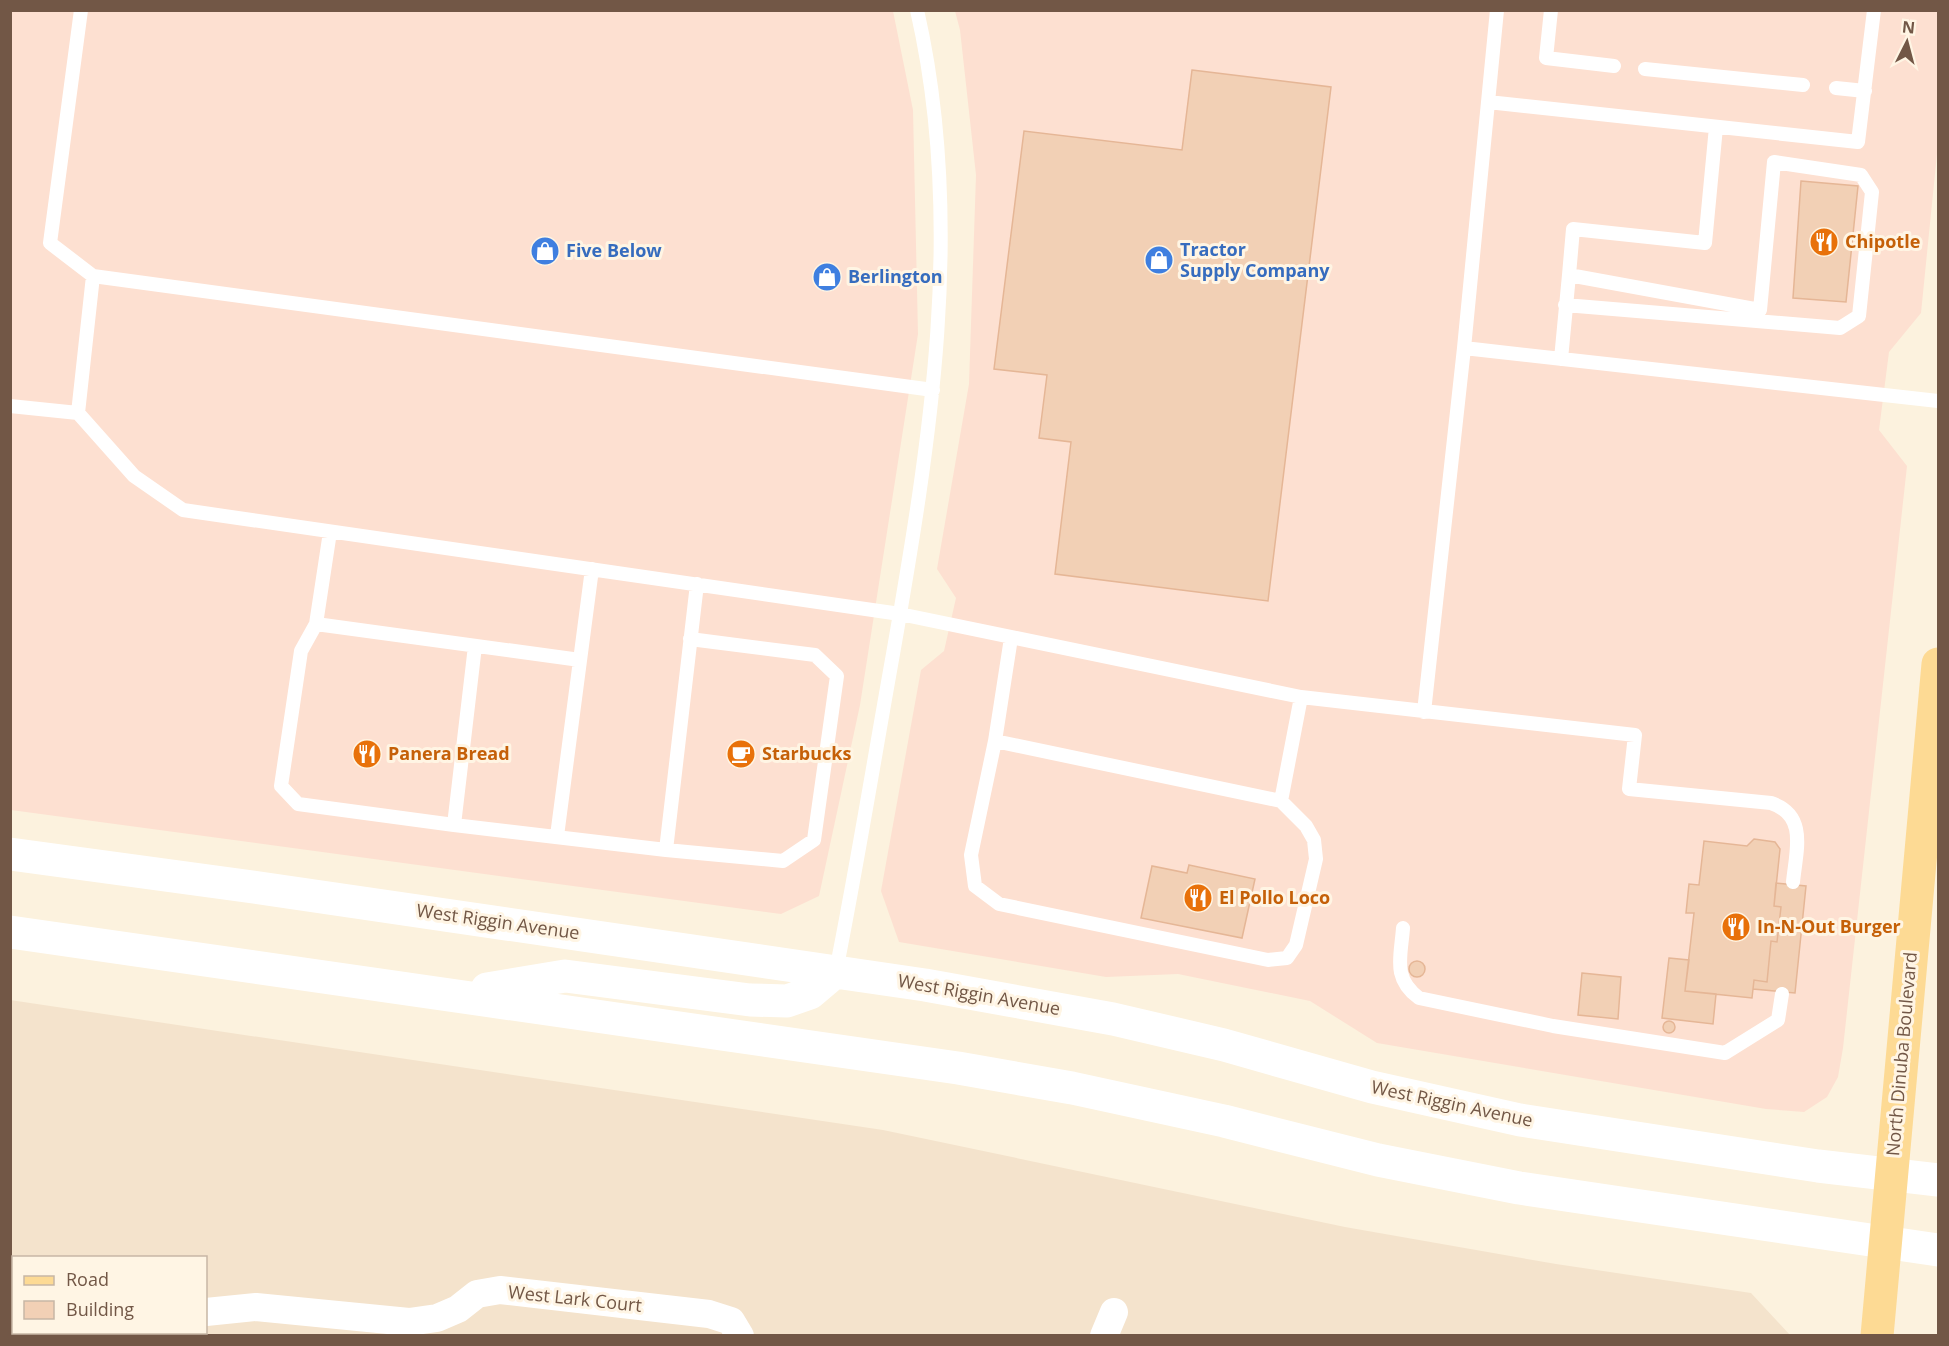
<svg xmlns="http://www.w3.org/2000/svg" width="1949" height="1346" font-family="'Open Sans',sans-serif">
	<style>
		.residential { fill: #f4e3cc; fill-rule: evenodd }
		.commercial { fill: #fde0d1 }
		.building { fill: #f2d0b5; stroke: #e5b696; stroke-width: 1.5 }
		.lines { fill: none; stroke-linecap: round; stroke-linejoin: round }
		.lane { stroke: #fff; stroke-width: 14 }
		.street { stroke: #fff; stroke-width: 28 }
		.secondary { stroke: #fff; stroke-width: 33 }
		.primary { stroke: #fdda94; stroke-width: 33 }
		.labels { text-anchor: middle; stroke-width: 6; stroke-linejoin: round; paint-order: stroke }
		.food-label { font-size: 18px; font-weight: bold; fill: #c56008; stroke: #fff5e4; text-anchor: start }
		.shop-label { font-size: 18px; font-weight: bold; fill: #366cbe; stroke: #fff5e4; text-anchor: start }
		.street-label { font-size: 18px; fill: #725746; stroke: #fff5e4 }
	</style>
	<rect width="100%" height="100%" fill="#fcf2de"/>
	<path class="residential" d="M10,1000L883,1130L1345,1227L1556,1264L1751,1293L1790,1335H11ZM14,1258H206V1332H14Z"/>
	<path class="commercial" d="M11,11H893L913,110L918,334L860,705L819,896L781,914L11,810Z
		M955,11H1938V144L1921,313L1889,352L1879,430L1907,466L1843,1048L1838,1077L1827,1097L1804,1112L1766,1109L1377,1043L1310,1001L1178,974L1106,977L899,942L881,891L921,670L944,651L956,598L937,569L969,384L976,175L960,30Z"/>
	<path class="building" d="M1192,70L1331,87L1268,601L1055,574L1071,442L1039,438L1047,375L994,369L1024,131L1182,150Z
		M1801,181L1858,186L1846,302L1793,298Z
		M1754,839L1775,842L1780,849L1774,906L1781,907L1777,942L1771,941L1767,982L1754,980L1752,998L1685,991L1694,913H1686L1689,884L1699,885L1704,841L1747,846Z
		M1189,865L1255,879L1242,938L1141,918L1152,866L1187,873Z
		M1776,883L1806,886L1795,993L1753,989L1754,980L1767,982L1771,941L1777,942L1781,907L1774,906Z
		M1669,958L1689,960L1685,991L1716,994L1713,1024L1662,1018Z
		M1409 969a8 8 0 1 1 16 0a8 8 0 1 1-16 0Z
		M1582,973L1621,977L1618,1019L1578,1015Z
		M1663 1027a6 6 0 1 1 12 0a6 6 0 1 1-12 0Z"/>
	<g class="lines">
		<path class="lane" d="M81,10L50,243L93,276
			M1551,10L1546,58L1614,66
			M1645,69L1803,85
			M1836,88L1865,91
			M1488,102L1858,142L1874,10
			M1569,275L1573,229L1705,243L1716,127
			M1464,348L1497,10
			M1561,359L1569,275L1760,310L1774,162L1861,175L1872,192L1859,316L1840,328L1565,305
			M10,406L78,413L134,476L183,510L900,614L1301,697L1635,735L1629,789L1771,803C1808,815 1796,851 1793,882
			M78,413L93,276L933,390
			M330,532L316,624L580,660
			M316,624L301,651L281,786L298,804L454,825
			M1011,638L995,741L971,855L975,886L999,904L1268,960L1287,958L1296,945L1316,859L1314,840L1306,826L1281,801
			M475,646L454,825L666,850L697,584
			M1424,712L1464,348L1938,401
			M995,741L1281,801L1301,697
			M557,836L592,569
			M666,850L783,861L814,840L837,676L815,655L690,639
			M1403,928C1401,957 1392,978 1419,998L1553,1026L1725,1053L1778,1020L1782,994
			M836,971C857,866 874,760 893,654C930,442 966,224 917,10"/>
		<path class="street" d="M206,1312L256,1307L409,1322L437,1318L458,1309L477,1294L500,1290L709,1314L731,1321L740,1336
			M95,1336L107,1332
			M1104,1336L1114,1312"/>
		<path class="secondary" d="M10,854L253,887L925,985L1113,1019L1224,1045L1372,1087L1520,1120L1818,1166L1938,1180
			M10,932L958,1068L1072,1088L1224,1121L1378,1160L1519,1188L1938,1250
			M487,989L565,976L750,1000L787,1001L810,993L836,971"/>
		<path class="primary" d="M1877,1336L1938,664"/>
	</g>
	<defs>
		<g id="restaurant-disc" transform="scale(1.5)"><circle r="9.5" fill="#e8710a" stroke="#fff5e4"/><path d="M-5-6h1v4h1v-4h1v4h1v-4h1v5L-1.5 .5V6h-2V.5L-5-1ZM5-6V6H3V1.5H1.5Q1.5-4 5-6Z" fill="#fff"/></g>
		<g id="shop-disc" transform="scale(1.5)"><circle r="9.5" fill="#3f7fe0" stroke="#fff5e4"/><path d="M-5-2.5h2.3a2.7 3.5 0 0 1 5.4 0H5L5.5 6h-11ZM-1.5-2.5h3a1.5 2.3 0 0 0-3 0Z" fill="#fff"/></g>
		<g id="cafe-disc" transform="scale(1.5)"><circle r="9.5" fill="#e8710a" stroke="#fff5e4"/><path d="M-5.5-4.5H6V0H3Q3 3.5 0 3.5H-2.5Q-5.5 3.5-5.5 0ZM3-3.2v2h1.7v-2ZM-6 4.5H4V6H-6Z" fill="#fff"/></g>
	</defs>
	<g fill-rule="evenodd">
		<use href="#restaurant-disc" x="1824" y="242"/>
		<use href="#shop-disc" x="545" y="251"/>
		<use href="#shop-disc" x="1159" y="260"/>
		<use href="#shop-disc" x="827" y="277"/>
		<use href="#restaurant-disc" x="367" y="754"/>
		<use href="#cafe-disc" x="741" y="754"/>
		<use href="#restaurant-disc" x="1198" y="898"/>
		<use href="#restaurant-disc" x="1736" y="927"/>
	</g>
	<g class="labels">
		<g class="food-label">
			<text x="1845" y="248">Chipotle</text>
			<text x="388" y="760">Panera Bread</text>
			<text x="762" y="760">Starbucks</text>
			<text x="1219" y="904">El Pollo Loco</text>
			<text x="1757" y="933">In-N-Out Burger</text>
		</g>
		<g class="shop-label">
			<text x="1180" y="256">Tractor<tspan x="1180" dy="21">Supply Company</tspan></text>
			<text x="566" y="257">Five Below</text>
			<text x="848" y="283">Berlington</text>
		</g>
		<g class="street-label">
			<text transform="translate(498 922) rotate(8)" y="6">West Riggin Avenue</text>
			<text transform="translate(979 995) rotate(10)" y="6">West Riggin Avenue</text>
			<text transform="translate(1902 1054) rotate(-85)" y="6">North Dinuba Boulevard</text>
			<text transform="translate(1452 1104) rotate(12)" y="6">West Riggin Avenue</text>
			<text transform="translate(575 1299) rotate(6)" y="6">West Lark Court</text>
		</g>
	</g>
	<rect width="1949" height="1346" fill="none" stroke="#725746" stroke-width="24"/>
	<rect x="12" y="1256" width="195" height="78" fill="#fff5e4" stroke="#c7b6a5" stroke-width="1.5"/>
	<rect x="24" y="1276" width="30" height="9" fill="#fdda94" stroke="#c7b6a5" stroke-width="1.5"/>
	<text x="66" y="1286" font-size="18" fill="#725746">Road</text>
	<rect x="24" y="1301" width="30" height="18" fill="#f2d0b5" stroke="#c7b6a5" stroke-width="1.5"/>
	<text x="66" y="1316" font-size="18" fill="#725746">Building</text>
	<g transform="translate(1907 42) rotate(6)" stroke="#fff5e4" stroke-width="4.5" paint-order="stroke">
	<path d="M0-4.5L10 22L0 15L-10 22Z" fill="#725746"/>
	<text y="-9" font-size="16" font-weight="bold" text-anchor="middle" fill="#725746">N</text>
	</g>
</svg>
